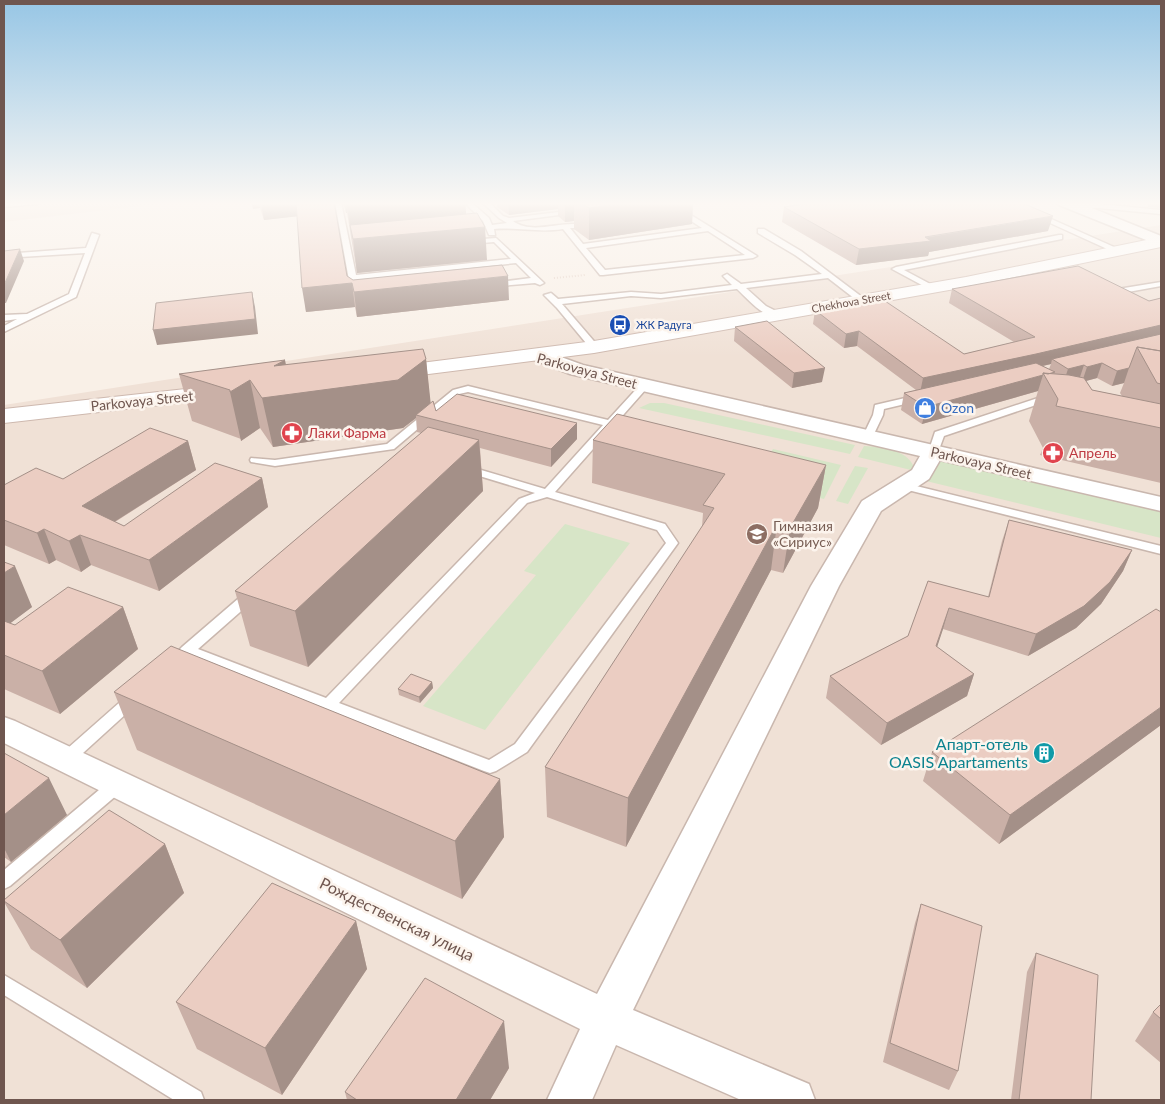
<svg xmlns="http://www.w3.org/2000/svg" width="1165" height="1104" font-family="Lato,sans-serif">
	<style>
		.residential { fill: #f0e1d6 }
		.green { fill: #d7e5c7 }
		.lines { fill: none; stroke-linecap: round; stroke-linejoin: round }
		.service-casing { stroke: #c9b7ae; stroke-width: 3 }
		.minor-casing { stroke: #c9b7ae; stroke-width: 3 }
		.secondary-casing { stroke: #ceb9af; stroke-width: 2 }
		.path { stroke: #d0b1a6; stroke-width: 2; stroke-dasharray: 0.5 2.5; stroke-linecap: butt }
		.service { fill: #fff; fill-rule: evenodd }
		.minor { fill: #fff; fill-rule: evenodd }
		.secondary { fill: #fff; fill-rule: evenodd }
		.wall { fill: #cab0a7; fill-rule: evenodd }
		.shaded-wall { fill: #a49088 }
		.building { fill: #ebcdc2; stroke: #a49088 }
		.labels { text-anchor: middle; stroke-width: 5; stroke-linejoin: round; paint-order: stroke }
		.far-street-label { font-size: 11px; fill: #6f564f; stroke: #fcf4ed }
		.far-transit-label { font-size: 11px; fill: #164399; stroke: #fcf4ed; text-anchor: start }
		.street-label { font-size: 14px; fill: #6f564f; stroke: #fcf4ed }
		.shop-label { font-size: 14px; fill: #366cbe; stroke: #fcf4ed; text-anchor: start }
		.health-label { font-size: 14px; fill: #be3a42; stroke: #fcf4ed; text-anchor: start }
		.education-label { font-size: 14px; fill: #785e54; stroke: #fcf4ed; text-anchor: start }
		.near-culture-label { font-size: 16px; fill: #0d838f; stroke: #fcf4ed; text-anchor: end }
		.near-street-label { font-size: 16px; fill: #6f564f; stroke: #fcf4ed }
	</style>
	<rect width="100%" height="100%" fill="#f9f0e7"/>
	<path class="residential" d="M4,202H174L4,222Z
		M1161,225V1100H4V405Z"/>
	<path class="green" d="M650,403H664L855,445L850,454L639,408Z
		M864,446C883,447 911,450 915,471L858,457Z
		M773,449L841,465L824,499L753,481Z
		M939,459L1161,511V538L926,481Z
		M855,466L868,468L848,504L836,501Z
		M565,524L630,543L485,730L423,706L536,575L524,571Z"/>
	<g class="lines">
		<g class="service-casing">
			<path id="service" d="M14,202H40L37,204L4,207V203Z
				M335,202H341L356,275L511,259L494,242L470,244L466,242L470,240L496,238L544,283L540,285L535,283L488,287V283H491L531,278L516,263L357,280L359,295L352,297Z
				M464,202H471L489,218L492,225L507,223L499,218L482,202H489L503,216L509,218L576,210V212L574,213L513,221C530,234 556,223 575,224V228H570L583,244L702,228L662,202H670L757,256L753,258L603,275H600L563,229C539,233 517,227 494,229L495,235H489L483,221ZM708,231L745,255L605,270L586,248Z
				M1004,202H1013L1123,251L1116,253Z
				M1072,204H1099L1161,210V214L1099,208L1070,207V205Z
				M758,229H764L801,251L866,300L859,302L828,278L746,288L766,306L780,313V317C764,319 748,299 737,289L661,298L631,296L562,304L599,347L594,350L591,349L557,308L544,295L551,293L558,299L631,292L661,294L732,285L723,276L727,274L741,284L822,274L795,255L758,233Z
				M92,233L99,235L76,297L4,332V326L17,319L4,321V315L27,314L69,294L85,253L4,258V254L86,248Z
				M1059,235H1062V239L904,270L934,286V290H931L892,269L896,267Z
				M1161,282V286L1117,294L1106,289L1110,287L1118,289Z
				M644,383L649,386L647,388L555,492L665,524L678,543L527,752L496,771L490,773L484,771L189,656C183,662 178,668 169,665L167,662L182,647L246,592L251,591L258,595L256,598L198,649L326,698L519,499L535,493L463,471L461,469L463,467H471L545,489L603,425L468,392L459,394L394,449L275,466L251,462L250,460L251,458L275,460L387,444L453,390L468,386L608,420L641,384ZM547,497L657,530L666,543L515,744L489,760L339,703L527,503Z
				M1050,394L1054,395V399L944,436L937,455L933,456L928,453L935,432Z
				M918,395L922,396V400L884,409L883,415L872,438L871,440H863L862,438L873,415L875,405Z
				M904,483L1161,546V554L900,488L898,486Z
				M133,694L138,695L140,699L138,703L72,763L66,765L60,763L58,759L60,755L128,695Z
				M118,778L124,779L126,784L124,789L10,886L4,889V870L112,779Z
				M4,975L201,1092L204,1100H174L4,995Z"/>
		</g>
		<g class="minor-casing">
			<path id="minor" d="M1057,202H1077L1161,236V246L1059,205Z
				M539,349L583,365L1161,497V511L940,460L929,479L881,511L839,586L633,1010L809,1084L815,1100H741L616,1045L592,1100H547L580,1029L4,743V717L15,721L597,994L811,586L862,501L912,470L920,456L570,374L532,359L529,355L532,351Z"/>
		</g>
		<g class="secondary-casing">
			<path id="secondary" d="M1161,237V247L966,287L594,353L389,379L382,377L378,373L382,369L389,367L594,341L966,277Z
				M222,385L230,387L233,392L230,397L4,423V409Z"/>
		</g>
		<path class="path" d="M554,278L585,275"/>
		<use href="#service" class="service"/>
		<use href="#minor" class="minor"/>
		<use href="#secondary" class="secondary"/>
	</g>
	<path class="wall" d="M251,202H334L347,276L353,280L509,300L357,317L355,307L306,312L297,216L264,220L260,208L253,209Z
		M343,202H465L466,214L487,260L357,273L347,213H346Z
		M497,202H693L692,224L589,240L574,229V221L565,222L558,216V209L509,215L497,207Z
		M1147,202H1161V208L1148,207Z
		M784,207L1048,231L929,252L928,256L856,265L782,222Z
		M952,289L1149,301L1161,298V483L1040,455L1043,448L1029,421L1038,391L922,424L901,410L904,393L916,390L857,346L844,348L813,324L815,310L964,354L1014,342L949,303ZM1051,364L1049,369L1043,366ZM1097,378L1112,386L1124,383L1120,393L1122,396L1092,390L1086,381Z
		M735,327L822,382L792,388L734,341Z
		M426,359L430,403L436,411L577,423V439L551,467L480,448L483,491L308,667L250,646L235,591L421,433L417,432L416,418L403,428L273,447L260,428L241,441V439L192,421L179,374L286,365Z
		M593,440L826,465L818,508L783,573L771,570L626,847L547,817L545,767L702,527L703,513L592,483Z
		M188,441L196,470L115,522L124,526L262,478L268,507L159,591L91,565L81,572L56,560L49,564L4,545V485L63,479Z
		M1009,520L1132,550L1123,571L1101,604L1076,628L1028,656L943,629L937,647L974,674L967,696L881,745L826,698L830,676L908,636L928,581L988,597L1002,541Z
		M4,562L32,607L10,623L15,625L123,607L138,649L60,714L4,689Z
		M1161,612V725L999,844L923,781L932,752Z
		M432,682L433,688L420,703L399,695L398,689Z
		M114,692L500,779L504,837L462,899L137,750Z
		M4,753L67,815L11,862L4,857Z
		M165,844L184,893L87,988L31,949L4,902V900Z
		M921,904L958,1071L949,1090L883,1062L915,923Z
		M356,921L367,969L282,1095L197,1049L176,1002Z
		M1036,953L1091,1100H1011L1027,972Z
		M1161,1004V1063L1135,1041L1153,1012Z
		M509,1068L490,1100H347L345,1092Z"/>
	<path class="shaded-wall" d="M252,202H259L260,208L253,209Z
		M261,202H297L300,216L264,220Z
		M345,202H346L347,213H346Z
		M346,202H465L467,222L350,225L351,232Z
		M508,202H558V209L509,215Z
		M565,202H574V221L565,222Z
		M580,202H693L692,224L589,240V208Z
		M1053,216L1048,231L929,252L928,256L856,265L859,249Z
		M485,227L487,260L357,273L353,239Z
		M20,249L24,261L6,303H4V285Z
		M508,276L509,300L357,317L354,292Z
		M352,283L355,307L306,312L302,288Z
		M252,292L255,307L258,334L157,345L153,330Z
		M1161,325V338L1052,359L1051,364L920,393L923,378Z
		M859,331L857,346L844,348L846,334Z
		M426,359L431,406L416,415V418L403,428L273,447L262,398L274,366L285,360L292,394Z
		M1102,363L1097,378L1082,382L1087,367Z
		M1084,365L1079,380L1063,384L1068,369Z
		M825,368L822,382L792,388L794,373Z
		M1129,368L1124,383L1112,386L1117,371Z
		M1043,375L1038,391L922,424L926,407Z
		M250,380L260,428L241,441L230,392Z
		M577,423V439L551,467V449Z
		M479,440L483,491L308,667L295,611Z
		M188,441L196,470L92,536L82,506Z
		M826,465L818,508L783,573L790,528Z
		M262,478L268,507L159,591L149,560Z
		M777,524L771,570L626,847L628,798Z
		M44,529L56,560L49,564L37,533Z
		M80,535L91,565L81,572L69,541Z
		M1132,550L1123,571L1101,604L1076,628L1028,656L1036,634Z
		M15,566L32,607L4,628V573Z
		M123,607L138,649L60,714L42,671Z
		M949,608L943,629L930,668L936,646Z
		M974,674L967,696L881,745L887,723Z
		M432,682L433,688L420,703L419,697Z
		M1161,707V725L999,844L1010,815Z
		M49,778L67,815L11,862L4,848V815Z
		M500,779L504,837L462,899L455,841Z
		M165,844L184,893L87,988L60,940Z
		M356,921L367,969L282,1095L265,1048Z
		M504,1021L509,1068L490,1100H456Z"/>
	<path class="building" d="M296,202H334L347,276L353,280L502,265L508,276L354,292L352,283L302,288Z
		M580,202H632L589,208Z
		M817,202H1020L1053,216L925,237L931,241L859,249L784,207Z
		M477,213L485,227L353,239L350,225Z
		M20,249L4,285V251Z
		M1078,266L1149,301L1161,298V325L1036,354L923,378L859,331L846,334L815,310L882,299L964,354L1035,337L952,289Z
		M252,292L255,319L153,330L156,303Z
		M767,321L825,368L794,373L735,327Z
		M1161,334V351L1137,347L1129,368L1117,371L1102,363L1087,367L1084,365L1068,369L1052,359Z
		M1137,347L1161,351V384L1157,383Z
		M423,349L426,359L398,380L262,398L250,380L230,392V390L179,374L285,360L274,366Z
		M1036,363L1055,372L1048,374L1043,373V375L926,407L904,393Z
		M1043,373L1069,375L1084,378L1092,390L1161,404V428L1056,406L1058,399Z
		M457,394L577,423L551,449L416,415L433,401L436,411Z
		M617,414L826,465L790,528L777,524L628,798L545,767L714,508L703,505L725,474L593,440Z
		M428,427L479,440L295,611L235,591Z
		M150,428L188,441L82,506L124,526L215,463L262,478L149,560L80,535L69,541L44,529L37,533L4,520V485L36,468L63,479Z
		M1009,520L1132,550L1110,582L1084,606L1036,634L949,608L936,646L974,674L887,723L830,676L908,636L928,581L989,597Z
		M4,562L15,566L4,573Z
		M68,587L123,607L42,671L4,655V621L15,625Z
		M1156,609L1161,612V707L1010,815L932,752Z
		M171,646L500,779L455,841L114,692Z
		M411,674L432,682L419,697L398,689Z
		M4,753L49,778L4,815Z
		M109,810L165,844L60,940L4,901V900Z
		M272,883L356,921L265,1048L176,1002Z
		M921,904L982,926L958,1071L890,1043Z
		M1036,953L1098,975L1091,1100H1019Z
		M425,978L504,1021L456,1100H357L345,1092Z
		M1161,1004V1019L1153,1012Z"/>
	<linearGradient id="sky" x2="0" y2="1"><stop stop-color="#97c6e5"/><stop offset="0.57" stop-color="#fcf8f4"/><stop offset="1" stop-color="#fcf8f4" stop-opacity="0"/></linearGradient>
	<rect width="1165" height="357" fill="url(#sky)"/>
	<defs>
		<g id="bus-disc" transform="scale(1.125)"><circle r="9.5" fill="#1a4fb4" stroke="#fcf4ed"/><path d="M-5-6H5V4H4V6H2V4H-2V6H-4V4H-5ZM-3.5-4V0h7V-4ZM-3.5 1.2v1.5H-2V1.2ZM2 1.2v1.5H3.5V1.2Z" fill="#fff"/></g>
		<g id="shop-disc" transform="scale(1.125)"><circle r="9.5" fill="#3f7fe0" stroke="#fcf4ed"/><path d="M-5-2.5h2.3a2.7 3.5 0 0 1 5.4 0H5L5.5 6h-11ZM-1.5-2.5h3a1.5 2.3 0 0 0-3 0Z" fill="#fff"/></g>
		<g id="pharmacy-disc" transform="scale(1.125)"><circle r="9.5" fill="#e0444e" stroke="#fcf4ed"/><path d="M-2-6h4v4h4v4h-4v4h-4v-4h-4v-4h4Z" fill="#fff"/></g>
		<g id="school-disc" transform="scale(1.125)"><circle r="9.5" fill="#8d6e63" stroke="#fcf4ed"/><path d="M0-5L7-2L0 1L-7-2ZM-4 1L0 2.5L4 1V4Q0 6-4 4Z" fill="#fff"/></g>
		<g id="building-disc" transform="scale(1.125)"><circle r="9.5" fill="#0f9aa8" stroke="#fcf4ed"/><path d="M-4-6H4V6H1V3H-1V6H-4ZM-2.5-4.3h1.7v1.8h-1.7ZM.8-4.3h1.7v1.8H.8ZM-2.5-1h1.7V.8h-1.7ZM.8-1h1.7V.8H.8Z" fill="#fff"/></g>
	</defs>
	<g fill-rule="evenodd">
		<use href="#bus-disc" x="620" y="325"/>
		<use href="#shop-disc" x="925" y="408"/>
		<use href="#pharmacy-disc" x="292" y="433"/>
		<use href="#pharmacy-disc" x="1053" y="453"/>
		<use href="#school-disc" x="757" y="534"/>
		<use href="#building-disc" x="1044" y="753"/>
	</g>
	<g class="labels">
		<g class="far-street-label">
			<text transform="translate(851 302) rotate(-10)" y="4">Chekhova Street</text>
		</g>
		<g class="far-transit-label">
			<text x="636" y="329">ЖК Радуга</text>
		</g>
		<g class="street-label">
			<text transform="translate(587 371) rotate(15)" y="5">Parkovaya Street</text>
			<text transform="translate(142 401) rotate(-6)" y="5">Parkovaya Street</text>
			<text transform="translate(981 463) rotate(13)" y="5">Parkovaya Street</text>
		</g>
		<g class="shop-label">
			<text x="941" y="413">Ozon</text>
		</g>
		<g class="health-label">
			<text x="308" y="438">Лаки Фарма</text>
			<text x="1069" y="458">Апрель</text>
		</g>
		<g class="education-label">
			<text x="773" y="531">Гимназия<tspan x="773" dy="16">«Сириус»</tspan></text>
		</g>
		<g class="near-culture-label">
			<text x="1028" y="750">Апарт-отель<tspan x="1028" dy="18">OASIS Apartaments</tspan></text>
		</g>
		<g class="near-street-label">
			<text transform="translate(397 919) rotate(26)" y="6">Рождественская улица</text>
		</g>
	</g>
	<rect width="1165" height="1104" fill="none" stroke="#6f564f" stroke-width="10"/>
</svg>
